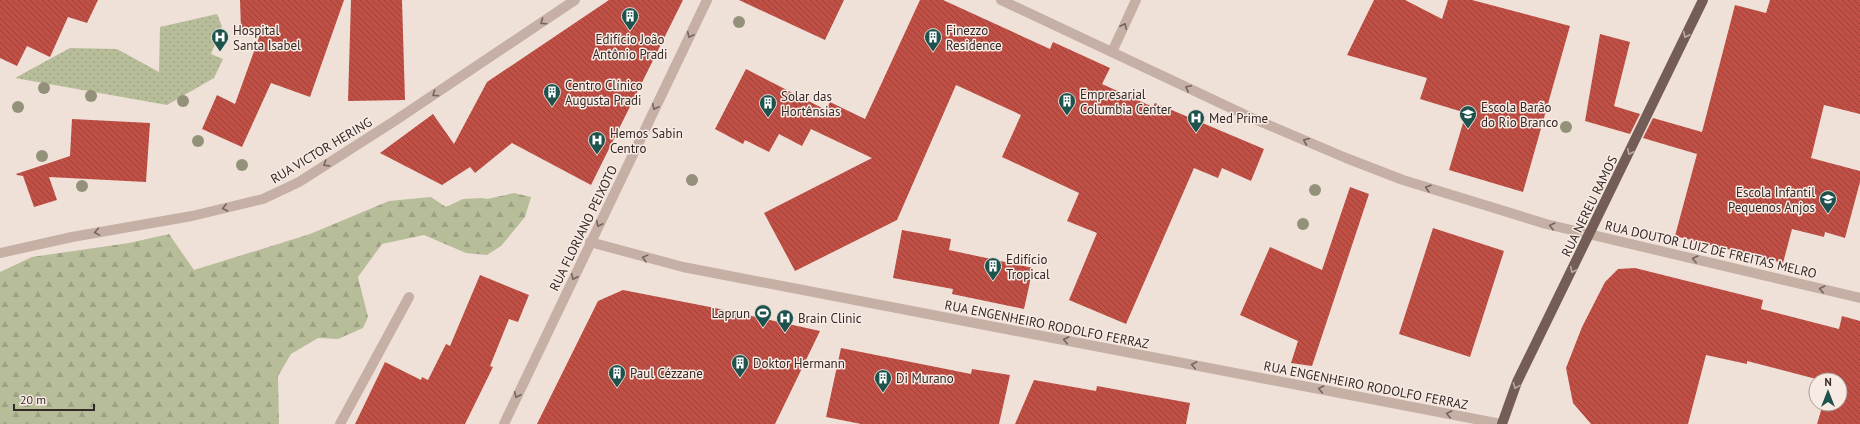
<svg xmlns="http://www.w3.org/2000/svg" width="1860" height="424" font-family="'PT Sans',sans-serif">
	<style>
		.grass { fill: url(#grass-dots) }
		.forest { fill: url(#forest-firs) }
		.building { fill: url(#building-back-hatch) }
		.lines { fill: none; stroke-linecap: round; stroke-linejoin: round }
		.minor { stroke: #c6afa5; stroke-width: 10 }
		.major { stroke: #745c57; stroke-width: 10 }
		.tree { fill: #939179 }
		.oneway { stroke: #75655f }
		.oneway2 { stroke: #bdaba5 }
		.labels { text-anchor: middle; stroke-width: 3; stroke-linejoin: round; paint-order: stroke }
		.poi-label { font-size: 13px; fill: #332826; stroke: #f8ebe4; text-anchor: start }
		.street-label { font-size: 13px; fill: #332826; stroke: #f8ebe4 }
	</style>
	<defs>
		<pattern id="grass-dots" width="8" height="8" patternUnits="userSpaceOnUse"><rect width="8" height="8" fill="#b7bd99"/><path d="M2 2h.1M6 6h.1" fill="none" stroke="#9ea284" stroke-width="1.8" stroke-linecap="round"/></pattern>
		<pattern id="forest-firs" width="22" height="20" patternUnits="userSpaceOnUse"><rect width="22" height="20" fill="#b7bd99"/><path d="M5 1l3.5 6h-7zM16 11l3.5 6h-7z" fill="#9ea284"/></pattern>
		<pattern id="building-back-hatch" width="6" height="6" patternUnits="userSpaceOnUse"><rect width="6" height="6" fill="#c05045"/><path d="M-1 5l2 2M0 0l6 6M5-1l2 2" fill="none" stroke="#9d4239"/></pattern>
	</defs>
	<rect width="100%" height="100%" fill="#efe1d8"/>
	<path class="grass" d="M217,14L222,26L211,54L223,59L214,78L167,105L15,78L70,48L117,49L159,72L160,27Z"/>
	<path class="forest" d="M514,193L531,197L525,217L501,246L487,255L466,253L424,235L382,244L358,277L368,317L363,328L338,339L318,338L291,354L278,376L279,424H0V272L32,257L129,243L169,234L194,270L310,234L389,201L431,197L446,207L463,199L482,198L487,199Z"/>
	<path class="building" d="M0,0H98L87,23L68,17L50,57L27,46L17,66L0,58Z
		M240,0H344L310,97L271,83L242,147L202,129L217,95L235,104L262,29H241Z
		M351,0H402L405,100L348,101Z
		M609,0H683L591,185L512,143L475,173L470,167L442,185L380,153L433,114L454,144L487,82Z
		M739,0H844L825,40Z
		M920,0H943L1050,49L1053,42L1110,68L1102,84L1153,107L1155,103L1264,149L1251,181L1222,168L1218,178L1194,168L1126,324L1069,300L1097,233L1067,221L1079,193L1002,157L1021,115L956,85L897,220L795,271L764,213L872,158L811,129L802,146L779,134L769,152L745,140L743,144L715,129L746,69L826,110L830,102L865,119Z
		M1374,0H1405L1442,19L1448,0H1472L1570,26L1523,192L1449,170L1466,113L1420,99L1427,78L1347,55Z
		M1770,0H1860V114L1824,105L1811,158L1860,171V182L1845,238L1825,232L1824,237L1792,229L1783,263L1675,236L1697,154L1643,138L1653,118L1702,132L1735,5L1766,13Z
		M1600,34L1630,42L1614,106L1640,114L1630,134L1585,121Z
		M72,119L150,123L146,182L49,177L57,200L34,207L23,176L17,175L16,174L70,156Z
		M1350,187L1369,194L1312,366L1291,363L1298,341L1240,315L1270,247L1322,270Z
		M1433,228L1504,251L1470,357L1399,334Z
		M902,230L951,239L949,250L1033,268L1024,309L952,294L953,289L893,278Z
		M1635,268L1763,300L1761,309L1839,329L1842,316L1860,321V424H1817L1823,404H1840V380H1820L1747,361V364L1706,355L1688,424H1591L1573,403L1566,368L1582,327L1605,282L1618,269Z
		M480,275L529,295L518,322L509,319L490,366L493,367L465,424H355L385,362L421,380L422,377L428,380L446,344L450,346Z
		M623,290L715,308L820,331L775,424H537L598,301Z
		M841,348L971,374L972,369L1010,375L999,424H861L826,417Z
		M1034,380L1096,391L1097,386L1190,403L1186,424H1015Z"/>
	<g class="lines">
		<path class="minor" d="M1001,0L1252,118L1346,158L1403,180L1546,224L1860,298
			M1112,52L1136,0
			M590,242L683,267L1501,424
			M0,253L72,237L192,216L263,199L299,182L396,120L575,0
			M340,424L409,297
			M504,424L707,0"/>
		<path class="major" d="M1502,424L1517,382L1703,0"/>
	</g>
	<g class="tree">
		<circle cx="739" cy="22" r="6"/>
		<circle cx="44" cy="88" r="6"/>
		<circle cx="91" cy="96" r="6"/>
		<circle cx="183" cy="101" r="6"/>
		<circle cx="18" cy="107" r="6"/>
		<circle cx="1566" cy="127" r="6"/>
		<circle cx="198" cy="141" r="6"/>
		<circle cx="42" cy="156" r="6"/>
		<circle cx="242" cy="165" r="6"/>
		<circle cx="692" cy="180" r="6"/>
		<circle cx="82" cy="186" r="6"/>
		<circle cx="1315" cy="190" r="6"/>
		<circle cx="1303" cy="224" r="6"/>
	</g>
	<defs><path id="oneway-chevron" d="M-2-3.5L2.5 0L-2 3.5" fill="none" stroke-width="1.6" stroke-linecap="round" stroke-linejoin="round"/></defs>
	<g class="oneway">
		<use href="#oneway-chevron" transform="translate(543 22) rotate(146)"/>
		<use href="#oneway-chevron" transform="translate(1124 26) rotate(-65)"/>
		<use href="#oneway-chevron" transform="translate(690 35) rotate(116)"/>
		<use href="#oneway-chevron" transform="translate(1188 88) rotate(-155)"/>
		<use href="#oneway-chevron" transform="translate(435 94) rotate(146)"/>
		<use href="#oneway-chevron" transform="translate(655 107) rotate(116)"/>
		<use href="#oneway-chevron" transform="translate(1306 141) rotate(-157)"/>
		<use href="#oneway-chevron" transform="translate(326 164) rotate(148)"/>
		<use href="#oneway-chevron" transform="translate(1428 188) rotate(-163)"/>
		<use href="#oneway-chevron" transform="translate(225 208) rotate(167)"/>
		<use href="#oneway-chevron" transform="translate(599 224) rotate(116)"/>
		<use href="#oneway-chevron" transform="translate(1552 226) rotate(-167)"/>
		<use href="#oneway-chevron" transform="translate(97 232) rotate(170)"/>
		<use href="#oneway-chevron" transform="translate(645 258) rotate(-165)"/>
		<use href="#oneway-chevron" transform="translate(1695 259) rotate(-167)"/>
		<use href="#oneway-chevron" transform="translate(574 277) rotate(115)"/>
		<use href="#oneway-chevron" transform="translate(1822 289) rotate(-167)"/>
		<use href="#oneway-chevron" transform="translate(1066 340) rotate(-169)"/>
		<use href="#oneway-chevron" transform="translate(1194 365) rotate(-169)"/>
		<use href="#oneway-chevron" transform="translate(1321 389) rotate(-169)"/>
		<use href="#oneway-chevron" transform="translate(517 395) rotate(115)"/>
		<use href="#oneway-chevron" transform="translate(1449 414) rotate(-169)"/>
	</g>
	<g class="oneway2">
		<use href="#oneway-chevron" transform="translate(1686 35) rotate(116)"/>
		<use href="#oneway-chevron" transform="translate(1630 152) rotate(116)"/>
		<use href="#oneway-chevron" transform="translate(1573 270) rotate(116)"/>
		<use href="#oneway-chevron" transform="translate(1516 386) rotate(111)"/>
	</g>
	<defs>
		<g id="building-pin" transform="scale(0.9)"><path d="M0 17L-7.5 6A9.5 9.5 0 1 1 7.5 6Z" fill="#1e524d" stroke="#f8ebe4"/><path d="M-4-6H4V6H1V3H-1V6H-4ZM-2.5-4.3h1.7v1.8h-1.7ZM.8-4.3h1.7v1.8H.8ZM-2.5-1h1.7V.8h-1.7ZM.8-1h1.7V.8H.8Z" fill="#fff"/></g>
		<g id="hospital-pin" transform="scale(0.9)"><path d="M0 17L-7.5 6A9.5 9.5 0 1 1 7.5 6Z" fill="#1e524d" stroke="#f8ebe4"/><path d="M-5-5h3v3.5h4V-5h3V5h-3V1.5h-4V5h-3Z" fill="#fff"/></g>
		<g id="school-pin" transform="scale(0.9)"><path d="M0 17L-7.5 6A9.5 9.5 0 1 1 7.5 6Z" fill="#1e524d" stroke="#f8ebe4"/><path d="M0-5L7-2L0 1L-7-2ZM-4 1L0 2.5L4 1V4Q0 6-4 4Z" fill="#fff"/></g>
		<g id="stadium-pin" transform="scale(0.9)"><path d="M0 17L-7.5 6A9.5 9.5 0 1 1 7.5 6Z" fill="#1e524d" stroke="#f8ebe4"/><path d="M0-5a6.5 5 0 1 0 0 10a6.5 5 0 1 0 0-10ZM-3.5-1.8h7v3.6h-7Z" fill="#fff"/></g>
	</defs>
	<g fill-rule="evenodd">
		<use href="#building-pin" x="630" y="16"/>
		<use href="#hospital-pin" x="220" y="37"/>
		<use href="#building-pin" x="933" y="37"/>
		<use href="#building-pin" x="552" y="92"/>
		<use href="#building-pin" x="1067" y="101"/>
		<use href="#building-pin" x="768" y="103"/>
		<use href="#school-pin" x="1468" y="114"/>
		<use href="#hospital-pin" x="1196" y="118"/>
		<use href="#hospital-pin" x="597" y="140"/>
		<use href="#school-pin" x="1828" y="199"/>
		<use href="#building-pin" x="993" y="266"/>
		<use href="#stadium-pin" x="763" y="313"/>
		<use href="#hospital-pin" x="785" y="318"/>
		<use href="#building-pin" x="740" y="363"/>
		<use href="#building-pin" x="617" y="373"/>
		<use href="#building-pin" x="883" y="378"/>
	</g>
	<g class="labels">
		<g class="poi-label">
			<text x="233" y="35">Hospital<tspan x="233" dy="15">Santa Isabel</tspan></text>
			<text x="946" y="35">Finezzo<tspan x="946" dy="15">Residence</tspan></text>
			<text x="630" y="44" text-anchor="middle">Edifício João<tspan x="630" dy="15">Antônio Pradi</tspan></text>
			<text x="565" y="90">Centro Clínico<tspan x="565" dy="15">Augusta Pradi</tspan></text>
			<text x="1080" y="99">Empresarial<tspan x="1080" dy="15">Columbia Center</tspan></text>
			<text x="781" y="101">Solar das<tspan x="781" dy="15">Hortênsias</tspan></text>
			<text x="1481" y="112">Escola Barão<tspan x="1481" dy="15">do Rio Branco</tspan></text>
			<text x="1209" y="123">Med Prime</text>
			<text x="610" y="138">Hemos Sabin<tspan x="610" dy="15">Centro</tspan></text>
			<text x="1815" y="197" text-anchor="end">Escola Infantil<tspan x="1815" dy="15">Pequenos Anjos</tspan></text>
			<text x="1006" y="264">Edifício<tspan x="1006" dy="15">Tropical</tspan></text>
			<text x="750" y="318" text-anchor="end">Laprun</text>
			<text x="798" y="323">Brain Clinic</text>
			<text x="753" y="368">Doktor Hermann</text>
			<text x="630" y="378">Paul Cézzane</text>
			<text x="896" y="383">Di Murano</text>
		</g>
		<g class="street-label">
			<text transform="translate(321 150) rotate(-31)" y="5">RUA VICTOR HERING</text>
			<text transform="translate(1589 206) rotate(-64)" y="5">RUA NEREU RAMOS</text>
			<text transform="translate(583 228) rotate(-64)" y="5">RUA FLORIANO PEIXOTO</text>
			<text transform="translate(1711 249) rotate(13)" y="5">RUA DOUTOR LUIZ DE FREITAS MELRO</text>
			<text transform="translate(1047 324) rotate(11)" y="5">RUA ENGENHEIRO RODOLFO FERRAZ</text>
			<text transform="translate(1366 385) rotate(11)" y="5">RUA ENGENHEIRO RODOLFO FERRAZ</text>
		</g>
	</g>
	<g transform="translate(1828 392)"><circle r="19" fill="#f8ebe4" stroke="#a99d98"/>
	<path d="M0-3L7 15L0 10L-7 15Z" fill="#1e524d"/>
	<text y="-6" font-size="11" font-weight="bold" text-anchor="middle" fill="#332826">N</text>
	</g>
	<path d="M14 404v6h80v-6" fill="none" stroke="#332826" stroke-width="2"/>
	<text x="20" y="404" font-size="12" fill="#332826" stroke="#f8ebe4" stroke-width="3" paint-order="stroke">20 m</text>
</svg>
